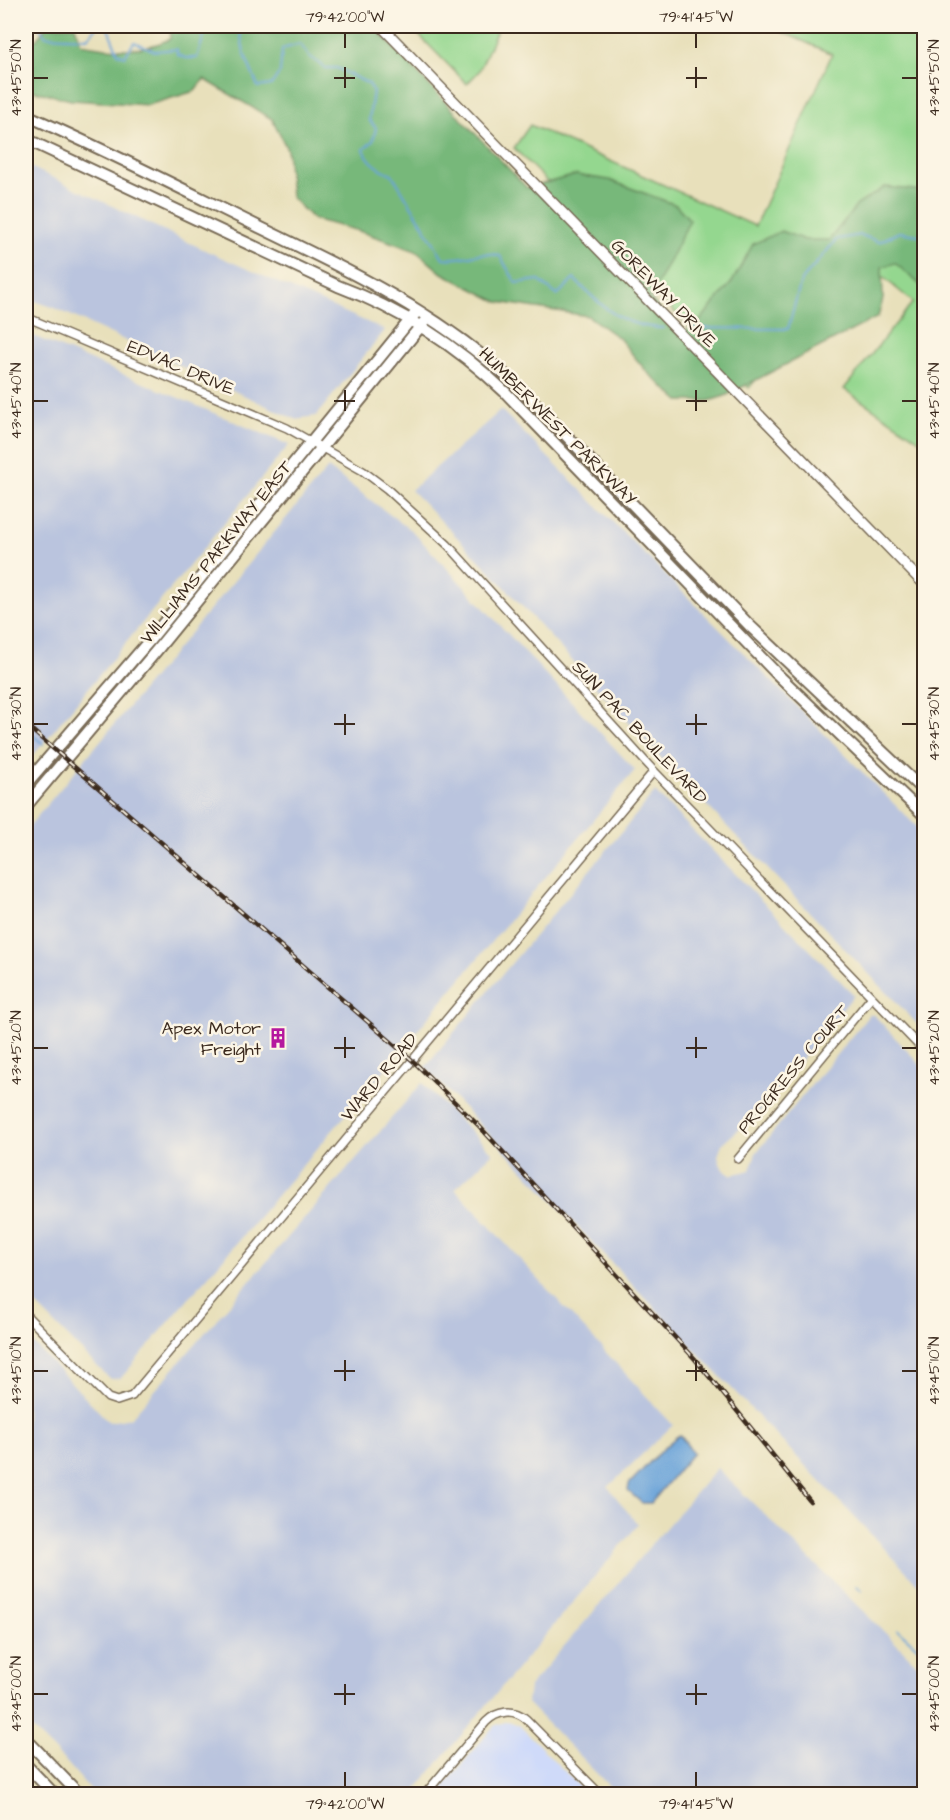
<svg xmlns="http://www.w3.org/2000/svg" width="950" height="1820" font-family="'Architects Daughter',sans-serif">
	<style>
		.built { fill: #cfdaf9 }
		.industrial { fill: #bac4de }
		.green { fill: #94d78f; stroke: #688056; stroke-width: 1.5 }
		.forest { fill: #77b87a; stroke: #59714c; stroke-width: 1.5 }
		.water { fill: #69a3d9; stroke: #52667c; stroke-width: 1.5 }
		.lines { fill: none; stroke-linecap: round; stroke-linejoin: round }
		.stream { stroke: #69a3d9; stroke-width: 2 }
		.minor-casing { stroke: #786a55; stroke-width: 10 }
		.tertiary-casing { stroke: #786a55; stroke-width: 12 }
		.secondary-casing { stroke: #786a55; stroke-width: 14 }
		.minor { stroke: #fff; stroke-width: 7 }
		.tertiary { stroke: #fff; stroke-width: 9 }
		.secondary { stroke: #fff; stroke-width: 10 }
		.rail-casing { stroke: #3b2a1e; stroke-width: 4.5 }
		.rail { stroke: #fcf5e5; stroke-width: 2; stroke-dasharray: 7; stroke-linecap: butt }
		.ticks { fill: none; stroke: #3b2a1e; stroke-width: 2 }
		.labels { text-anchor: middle; stroke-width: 5; stroke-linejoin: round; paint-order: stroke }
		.street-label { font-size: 18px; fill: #3b2a1e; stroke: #fcf5e5 }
		.poi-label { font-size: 18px; fill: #3b2a1e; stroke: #fcf5e5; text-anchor: end }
		.neatline { fill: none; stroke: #3b2a1e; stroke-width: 2 }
		.ticks-label { font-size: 15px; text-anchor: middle; fill: #3b2a1e }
	</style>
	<rect width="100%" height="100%" fill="#fcf5e5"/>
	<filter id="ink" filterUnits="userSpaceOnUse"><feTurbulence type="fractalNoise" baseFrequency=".0167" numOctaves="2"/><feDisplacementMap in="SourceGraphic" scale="12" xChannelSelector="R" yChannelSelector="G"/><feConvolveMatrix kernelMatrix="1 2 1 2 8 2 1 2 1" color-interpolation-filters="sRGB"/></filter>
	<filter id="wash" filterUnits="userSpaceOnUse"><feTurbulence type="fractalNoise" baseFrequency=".008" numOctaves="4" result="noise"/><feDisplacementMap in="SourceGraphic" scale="24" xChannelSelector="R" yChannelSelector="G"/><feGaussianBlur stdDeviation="1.35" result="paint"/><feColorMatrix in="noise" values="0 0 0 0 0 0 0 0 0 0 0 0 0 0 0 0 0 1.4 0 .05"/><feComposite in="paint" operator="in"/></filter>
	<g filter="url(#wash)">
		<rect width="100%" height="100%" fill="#e8e0bb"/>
		<path class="built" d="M508,1721L519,1725L587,1794H437L494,1726Z"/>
		<path class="industrial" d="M26,165L209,252L385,330L316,416L295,419L55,308L26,298Z
			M26,333L289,445L26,764Z
			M501,410L924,834V1031L663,760L491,572L411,490Z
			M328,468L413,532L635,770L392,1061L121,1378L110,1379L26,1295V830Z
			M655,792L854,995L758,1113L722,1144L718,1156L722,1168L732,1175L750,1170L756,1153L869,1015H874L924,1069V1590L425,1067Z
			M422,1083L493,1153L455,1189L673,1425L608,1487L638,1525L412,1794H94L68,1764L26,1723V1336L109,1422L131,1418Z
			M717,1468L924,1671V1794H617L527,1703L529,1687Z"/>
		<path class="green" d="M410,26H499L479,71L467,84Z
			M769,26H924V443L844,389L913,302L860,258L749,388L514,148L530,125L755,226L832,54Z"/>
		<path class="forest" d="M47,26H75L81,44C111,50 141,53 170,39L171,26H373L527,188L576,175L609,180L676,205L690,220L650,298L681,334L698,323L732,282L753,244L781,231L805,240H829L857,205L885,187L924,191V288L895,263L882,267L883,299L878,317L725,396L709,401H679L647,372L619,338L588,316L498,302L442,273L416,251L359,231L313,219L291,197L287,149L272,119L204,79L195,91L148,105L71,100L26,89V41L36,40Z
			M901,26H924V39L909,34Z"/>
		<path class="water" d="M680,1435L693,1453L651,1503H642L628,1491L629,1484C638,1475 672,1437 680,1435Z"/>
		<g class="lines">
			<path class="stream" d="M38,26L46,36L87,38L98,26
				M107,26L118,53L125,56L134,42L155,51L177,49V54L185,58H197L205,32L210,26
				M239,26L244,53L258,87L271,85L280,72L282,49L300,44L309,56L325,68H337L369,84L373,91L369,120L376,128L373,141L364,149C368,162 379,169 392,174L443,258C468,261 477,249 500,256L516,283L538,280L557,295L574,279C602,307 622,327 663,328
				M693,328L788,329L801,281L837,239L861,235L879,242L899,232L924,236
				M26,729L43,744
				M857,1586L862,1591
				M898,1630L924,1653"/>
		</g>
	</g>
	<g filter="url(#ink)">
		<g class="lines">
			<g class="minor-casing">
				<path id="minor" d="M26,317L287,428L363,471L387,489L448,545L654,771L924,1051
					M738,1159L871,998
					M26,1315L108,1398L117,1401L132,1396L654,771
					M425,1794L486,1722C497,1711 513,1708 526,1719L600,1794"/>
			</g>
			<g class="tertiary-casing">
				<path id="tertiary" d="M381,26L924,584"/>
			</g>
			<g class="secondary-casing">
				<path id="secondary" d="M26,115C102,148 176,186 251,223C355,274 446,315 530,398L750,626L924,791
					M26,139L338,286C402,310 456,345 505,392L776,673L924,815
					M26,784L149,641L415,314
					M26,806L157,650L424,322
					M26,1739L79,1794
					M26,1765L54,1794"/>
			</g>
			<use href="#minor" class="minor"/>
			<use href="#tertiary" class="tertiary"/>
			<use href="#secondary" class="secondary"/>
			<g class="rail-casing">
				<path id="rail" d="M26,725L412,1060L479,1126L695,1359L810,1501"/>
			</g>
			<use href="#rail" class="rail"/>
		</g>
	</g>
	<path class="ticks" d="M345,33V48M696,33V48M345,67V88M696,67V88M33,78H48M334,78H355M686,78H707M902,78H917M345,390V411M696,390V411M33,401H48M334,401H355M686,401H707M902,401H917M345,714V735M696,714V735M33,724H48M334,724H355M686,724H707M902,724H917M345,1037V1058M696,1037V1058M33,1048H48M334,1048H355M686,1048H707M902,1048H917M345,1360V1381M696,1360V1381M33,1371H48M334,1371H355M686,1371H707M902,1371H917M345,1684V1705M696,1684V1705M33,1694H48M334,1694H355M686,1694H707M902,1694H917M345,1772V1787M696,1772V1787"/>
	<defs>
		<g id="building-bare" transform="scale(1.62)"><path d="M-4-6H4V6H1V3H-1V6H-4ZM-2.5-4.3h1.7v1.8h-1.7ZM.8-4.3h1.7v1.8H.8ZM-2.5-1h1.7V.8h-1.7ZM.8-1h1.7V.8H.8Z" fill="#b5179e" stroke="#fcf5e5" stroke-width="2.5" paint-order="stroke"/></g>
	</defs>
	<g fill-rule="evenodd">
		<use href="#building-bare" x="278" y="1038"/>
	</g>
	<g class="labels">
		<g class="street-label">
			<text transform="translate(664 293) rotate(46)" y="6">GOREWAY DRIVE</text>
			<text transform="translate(181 367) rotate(23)" y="6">EDVAC DRIVE</text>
			<text transform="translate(558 426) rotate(45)" y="6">HUMBERWEST PARKWAY</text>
			<text transform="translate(216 552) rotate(-51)" y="6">WILLIAMS PARKWAY EAST</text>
			<text transform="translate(640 732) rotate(47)" y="6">SUN PAC BOULEVARD</text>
			<text transform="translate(793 1069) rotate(-50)" y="6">PROGRESS COURT</text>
			<text transform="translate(379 1077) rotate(-50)" y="6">WARD ROAD</text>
		</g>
		<g class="poi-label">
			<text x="261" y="1034">Apex Motor<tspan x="261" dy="21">Freight</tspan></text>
		</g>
	</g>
	<rect width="950" height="1820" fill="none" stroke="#fcf5e5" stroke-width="66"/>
	<rect x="33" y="33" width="884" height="1754" class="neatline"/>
	<g class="ticks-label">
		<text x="345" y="22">79°42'00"W</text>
		<text x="696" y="22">79°41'45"W</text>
		<text transform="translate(16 78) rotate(-90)" y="5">43°45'50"N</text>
		<text transform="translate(934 78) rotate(-90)" y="5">43°45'50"N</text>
		<text transform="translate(16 401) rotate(-90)" y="5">43°45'40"N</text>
		<text transform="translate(934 401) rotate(-90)" y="5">43°45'40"N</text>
		<text transform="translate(16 724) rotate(-90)" y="5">43°45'30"N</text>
		<text transform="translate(934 724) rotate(-90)" y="5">43°45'30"N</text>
		<text transform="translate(16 1048) rotate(-90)" y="5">43°45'20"N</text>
		<text transform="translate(934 1048) rotate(-90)" y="5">43°45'20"N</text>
		<text transform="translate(16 1371) rotate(-90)" y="5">43°45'10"N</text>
		<text transform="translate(934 1371) rotate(-90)" y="5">43°45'10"N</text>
		<text transform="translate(16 1694) rotate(-90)" y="5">43°45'00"N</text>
		<text transform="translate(934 1694) rotate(-90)" y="5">43°45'00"N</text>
		<text x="345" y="1809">79°42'00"W</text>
		<text x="696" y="1809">79°41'45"W</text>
	</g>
</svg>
